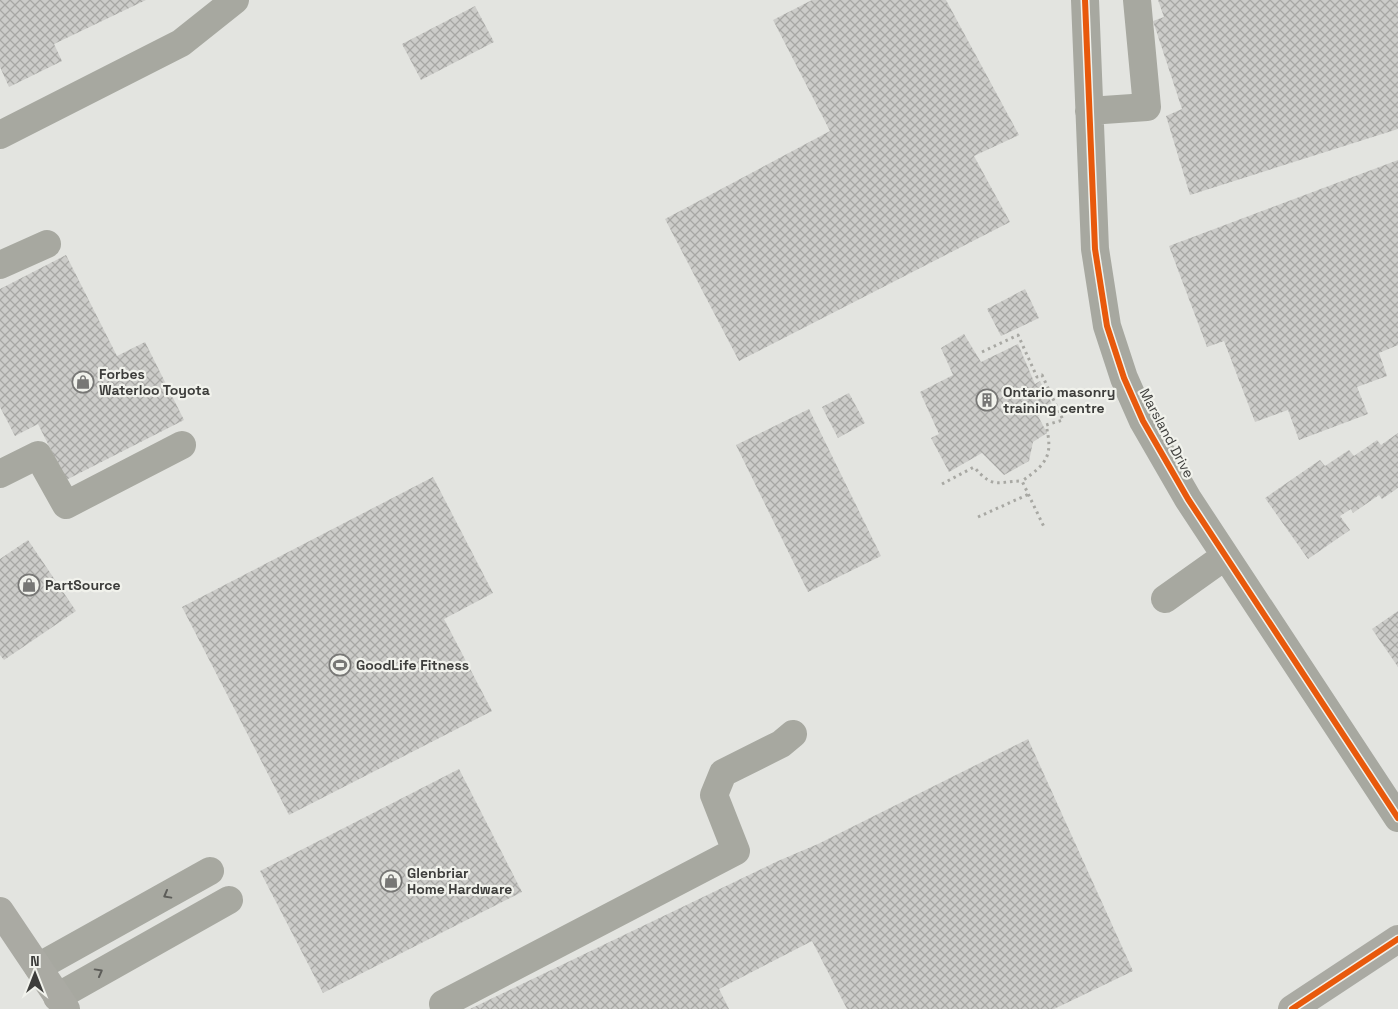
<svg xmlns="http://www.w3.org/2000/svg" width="1398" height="1009" font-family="'Space Grotesk',sans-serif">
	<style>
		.building { fill: url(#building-cross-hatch) }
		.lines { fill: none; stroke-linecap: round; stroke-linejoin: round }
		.path { stroke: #a8a8a3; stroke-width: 3; stroke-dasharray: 2.5 4; stroke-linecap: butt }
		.minor { stroke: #a7a8a0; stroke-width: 28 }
		.major { stroke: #aaaaa3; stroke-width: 28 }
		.cycleway-casing { stroke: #f1f2ec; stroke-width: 9 }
		.cycleway { stroke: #e8590c; stroke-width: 6 }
		.oneway { stroke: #5d5d59 }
		.labels { text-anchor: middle; stroke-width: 4.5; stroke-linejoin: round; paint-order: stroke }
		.poi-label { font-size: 14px; font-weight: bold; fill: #3d3d3b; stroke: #f1f2ec; text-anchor: start }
		.street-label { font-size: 14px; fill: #3d3d3b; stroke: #f1f2ec }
	</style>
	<defs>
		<pattern id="building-cross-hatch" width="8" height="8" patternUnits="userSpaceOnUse" patternTransform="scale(1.25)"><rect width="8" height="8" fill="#ccccc9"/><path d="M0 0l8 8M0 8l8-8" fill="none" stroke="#a7a7a4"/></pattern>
	</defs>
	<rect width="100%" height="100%" fill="#e3e4e0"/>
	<path class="building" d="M0,0H146L54,44L62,61L9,87L0,67Z
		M812,0H946L1019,135L974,156L1010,222L739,361L665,219L830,131L773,20Z
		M1158,0H1398V129L1190,195L1166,116L1182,109L1153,21L1164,17Z
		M475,6L494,42L421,80L402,44Z
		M1398,160V345L1379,353L1387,376L1357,387L1368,414L1299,440L1288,410L1255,422L1224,341L1207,347L1169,246Z
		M66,255L117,356L145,342L184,420L66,480L38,424L15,436L0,407V289Z
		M1025,289L1039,318L1001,336L987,309Z
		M964,334L981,362L1018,344L1035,384L1040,381L1054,408L1038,416L1047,433L1033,442L1029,461L1004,475L982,453L949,472L931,438L939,434L920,392L953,375L941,348Z
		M849,393L865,423L838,438L822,407Z
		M809,409L881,556L808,592L736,445Z
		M1398,433V488L1382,499L1379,495L1353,513L1351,509L1340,516L1350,530L1308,559L1265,498L1320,460L1325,466L1349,450L1354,456L1377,440L1381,445Z
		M433,477L493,593L444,619L492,711L289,815L182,607Z
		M28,540L76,611L4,660L0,655V559Z
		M1398,611V667L1372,629Z
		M1028,739L1133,971L1054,1009H847L812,941L719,989L729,1009H470L778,861L818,844Z
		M459,769L522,892L323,993L260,871Z"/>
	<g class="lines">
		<path class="path" d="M982,352L1018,335L1037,377L1042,375L1063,420L1046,425C1053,455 1048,463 1022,481L1045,529
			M942,484L974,467C994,490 997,481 1022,481
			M978,517L1029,494"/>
		<path class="minor" d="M1085,0L1095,249L1107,326L1124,378L1143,421L1188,499L1398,818
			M1089,111L1147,107L1137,0
			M0,135L181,43L235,0
			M0,265L47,244
			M0,474L38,455L66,505L182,445
			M1165,599L1224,557
			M38,967L210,871
			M57,997L229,900
			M443,1004L736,851L714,795L723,773L781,744L793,734"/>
		<path class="major" d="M0,911L66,1009
			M1292,1009L1398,939"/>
		<g class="cycleway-casing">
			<path id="cycleway" d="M1085,0L1095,249L1107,326L1124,378L1143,421L1188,499L1398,818
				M1292,1009L1398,939"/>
		</g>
		<use href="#cycleway" class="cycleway"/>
	</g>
	<defs><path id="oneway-chevron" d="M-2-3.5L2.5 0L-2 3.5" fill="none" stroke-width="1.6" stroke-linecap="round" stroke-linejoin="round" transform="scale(1.25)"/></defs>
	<g class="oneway">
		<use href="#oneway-chevron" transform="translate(167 895) rotate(151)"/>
		<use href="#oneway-chevron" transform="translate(99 972) rotate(-29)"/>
	</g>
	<defs>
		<g id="shop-ring" transform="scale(1.125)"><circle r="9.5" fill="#f1f2ec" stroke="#777775" stroke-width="1.5"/><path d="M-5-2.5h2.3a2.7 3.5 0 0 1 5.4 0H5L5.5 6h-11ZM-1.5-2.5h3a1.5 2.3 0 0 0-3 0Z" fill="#777775"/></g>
		<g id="building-ring" transform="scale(1.125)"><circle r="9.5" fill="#f1f2ec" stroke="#777775" stroke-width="1.5"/><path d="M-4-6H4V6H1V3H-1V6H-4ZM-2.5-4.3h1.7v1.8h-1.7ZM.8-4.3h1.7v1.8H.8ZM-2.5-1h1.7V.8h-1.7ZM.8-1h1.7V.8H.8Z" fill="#777775"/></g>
		<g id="stadium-ring" transform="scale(1.125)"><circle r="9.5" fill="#f1f2ec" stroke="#777775" stroke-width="1.5"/><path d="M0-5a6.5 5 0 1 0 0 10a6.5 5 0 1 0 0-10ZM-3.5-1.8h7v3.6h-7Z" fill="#777775"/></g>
	</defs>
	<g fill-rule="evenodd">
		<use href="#shop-ring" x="83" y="382"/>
		<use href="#building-ring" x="987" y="400"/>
		<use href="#shop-ring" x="29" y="585"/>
		<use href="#stadium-ring" x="340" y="665"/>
		<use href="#shop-ring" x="391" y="881"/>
	</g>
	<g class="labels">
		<g class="poi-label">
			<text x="99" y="379">Forbes<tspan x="99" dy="16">Waterloo Toyota</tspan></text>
			<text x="1003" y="397">Ontario masonry<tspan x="1003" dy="16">training centre</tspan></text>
			<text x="45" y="590">PartSource</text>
			<text x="356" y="670">GoodLife Fitness</text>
			<text x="407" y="878">Glenbriar<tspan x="407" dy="16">Home Hardware</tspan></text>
		</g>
		<g class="street-label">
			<text transform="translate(1167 433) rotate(62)" y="5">Marsland Drive</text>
		</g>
	</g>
	<g transform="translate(35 974)" stroke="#f1f2ec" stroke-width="4" paint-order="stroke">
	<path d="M0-4L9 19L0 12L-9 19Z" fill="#3d3d3b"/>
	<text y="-8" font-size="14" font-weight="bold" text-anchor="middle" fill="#3d3d3b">N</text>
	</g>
</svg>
